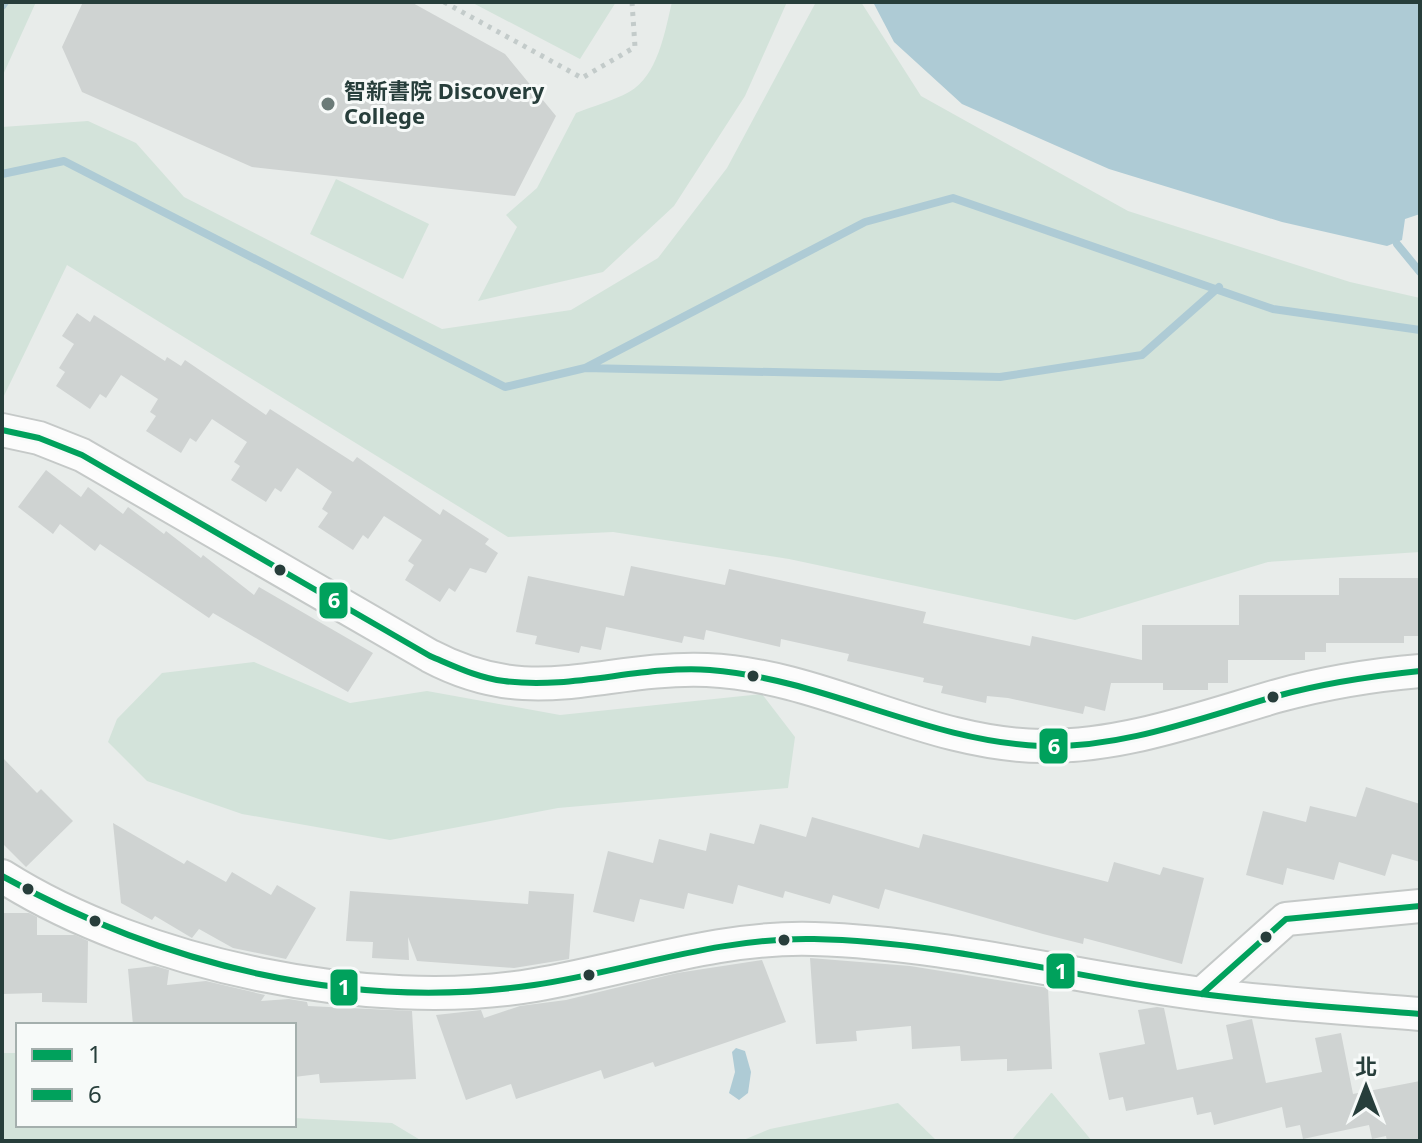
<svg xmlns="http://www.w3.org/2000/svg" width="1422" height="1143" font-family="'Noto Sans','Noto Sans TC',sans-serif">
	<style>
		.green { fill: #d3e3da }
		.water { fill: #aecbd5 }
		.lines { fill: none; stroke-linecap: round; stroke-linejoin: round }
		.stream { stroke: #aecbd5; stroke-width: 8 }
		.building { fill: #cfd3d2 }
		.minor-casing { stroke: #c5c9c8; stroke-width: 36 }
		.path { stroke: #c3cbca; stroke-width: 5; stroke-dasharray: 4 6; stroke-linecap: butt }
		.minor { stroke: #fcfcfc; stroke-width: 32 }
		.bus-1-casing { stroke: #f7faf9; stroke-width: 12 }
		.bus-2-casing { stroke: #f7faf9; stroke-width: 12 }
		.bus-1 { stroke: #00a15c; stroke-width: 6 }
		.bus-2 { stroke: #00a15c; stroke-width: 6 }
		.poi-dot { fill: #6b7b78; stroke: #f7faf9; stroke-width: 3 }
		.bus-dot { fill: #273e3b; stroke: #f7faf9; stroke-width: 3 }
		.labels { text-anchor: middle; stroke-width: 6; stroke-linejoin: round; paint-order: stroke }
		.poi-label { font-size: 22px; font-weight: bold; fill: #273e3b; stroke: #f7faf9; text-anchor: start }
		.line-badge { stroke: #f7faf9; stroke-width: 3 }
		.badge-label { font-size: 22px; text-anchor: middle; font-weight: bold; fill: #fff }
	</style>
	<rect width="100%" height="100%" fill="#e8ecea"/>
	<path class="green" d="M2,2H36L2,77Z
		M471,2H616L580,59Z
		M672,2H787L745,96L674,206L603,272L478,301L517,227L506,215L537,188L576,113C593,106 613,101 629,92C658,76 665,31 672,2Z
		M816,2H861L921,96L1128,211L1350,282L1420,298V552L1268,562L1075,620L789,559L613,532L508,537L67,265L2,400V127L88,121L136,143L184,197L442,329L571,310L658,258L727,168Z
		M336,179L429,224L403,279L310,234Z
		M254,662L350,703L427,691L560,715L762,694L795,737L788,788L558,808L390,840L242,814L147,781L108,742L117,719L162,673Z
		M2,1053H18V1125H294V1118L392,1123L422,1141H2Z
		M1051,1093H1052L1092,1141H1011Z
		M898,1103L937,1141H741L770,1129Z"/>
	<path class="water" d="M873,2H1420V214L1405,219L1402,240L1387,246L1282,222L1109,169L962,104L894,42Z
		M736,1048L745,1051L751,1072L748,1093L739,1100L729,1093L735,1072L732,1052Z"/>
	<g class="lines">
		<path class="stream" d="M2,6L5,2
			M2,174L64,161L505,387L585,368L865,222L953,198L1273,309L1420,330
			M1397,244L1420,272
			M585,368L1000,377L1142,355L1219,287"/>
	</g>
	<path class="building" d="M83,2H411L505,54L556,116L515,196L252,167L82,92L62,47Z
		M77,313L90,322L94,315L165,361L167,357L181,366L185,360L266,415L270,409L353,462L357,457L440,515L443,509L489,539L485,544L498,553L486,573L470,568L455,592L449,588L440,602L405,580L414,565L408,561L422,540L384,516L368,539L363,535L353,550L318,527L328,513L322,509L332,492L297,468L281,492L275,488L266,502L231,480L240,466L234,462L247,442L212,419L196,442L190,438L181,453L146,431L156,416L150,412L158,399L121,375L106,398L100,394L90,409L56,386L65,372L59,368L74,344L62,336Z
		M46,470L81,497L88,487L123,514L128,507L164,534L166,531L201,558L203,555L254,595L259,587L373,653L348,692L213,613L209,618L100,544L95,551L60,524L53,534L18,507Z
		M631,566L725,585L729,569L926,612L923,623L1030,646L1032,636L1142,660V625H1239V595H1339V578H1420V636H1404V643H1326V652H1305V660H1228V683H1208V690H1163V683H1111L1105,711L1085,706L1083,714L1008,698L987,696L986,703L941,693L943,686L923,682L924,678L847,661L849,654L781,639L780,647L706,630L704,640L684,636L682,643L606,627L601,650L581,646L579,653L535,644L537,636L516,632L528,576L624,596Z
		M2,757L37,793L41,789L73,821L26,867L2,843Z
		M1366,787L1420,804V862L1392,854L1385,876L1339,862L1334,880L1287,868L1283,885L1246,875L1263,811L1306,822L1310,806L1356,817Z
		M812,817L919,848L923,834L1108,882L1114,862L1160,875L1163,867L1204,878L1182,964L1084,938L1083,944L1043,934L885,889L879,909L833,895L830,904L785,891L783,898L738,885L733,904L688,893L684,909L640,899L634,922L593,912L608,851L653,863L659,839L706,851L710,833L754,844L760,824L806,837Z
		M113,823L184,864L187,860L226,882L232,872L271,895L277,885L316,908L286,959L233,948L199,929L192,938L155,916L152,920L121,903Z
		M350,891L528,904L529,891L574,894L569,959L514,968L417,961L408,937L409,960L372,958L373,942L346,941Z
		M2,913H29L37,917V935H75L88,941L87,1003L42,1002V993L2,994Z
		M810,958L910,966L1048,988L1052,1069L1007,1071V1059L961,1061L960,1046L912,1049L911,1026L856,1031L857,1041L816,1044Z
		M762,960L786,1022L655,1067L653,1062L604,1079L601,1070L516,1099L511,1084L466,1100L436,1015L481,1010L484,1018L520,1006L566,1000L677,973Z
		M155,966L169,970L167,985L206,981L265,995L261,1001L289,999L307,1002L308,1006L412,1011L416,1079L320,1083L319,1074L294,1077V1025H133L128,969Z
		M1157,1007L1164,1008L1177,1070L1233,1059L1226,1025L1252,1019L1266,1083L1322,1072L1315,1038L1341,1033L1353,1094L1420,1081V1141H1387L1386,1136L1372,1139L1369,1125L1303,1139L1300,1125L1286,1128L1282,1107L1214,1125L1211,1112L1197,1115L1193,1097L1126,1111L1123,1097L1109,1100L1099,1053L1145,1044L1138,1010Z"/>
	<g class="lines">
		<g class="minor-casing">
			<path id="minor" d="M2,430L39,438L82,455L430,656C534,711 601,666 707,670C824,675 925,745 1042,746C1122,747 1201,718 1277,696C1324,683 1372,675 1420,671
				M2,876C142,965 371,1013 535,985C629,969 717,936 814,939C946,943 1072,977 1202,994C1274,1004 1348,1008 1420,1014
				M1202,994L1286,919L1420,906"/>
		</g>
		<path class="path" d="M444,2L582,78L635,47L632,2"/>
		<use href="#minor" class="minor"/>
		<g class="bus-1-casing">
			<path id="bus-1" d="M2,876C163,965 350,1012 534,985C628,971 717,937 814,939C928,941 1040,969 1152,987C1241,1001 1330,1007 1420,1014
				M1202,994L1286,919L1420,906"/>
		</g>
		<g class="bus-2-casing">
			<path id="bus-2" d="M2,430L39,438L82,455L430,656C454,666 478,678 504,681C573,690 641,665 710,670C824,679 926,741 1040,746C1121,749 1200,718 1277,696C1324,683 1372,676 1420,671"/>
		</g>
		<use href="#bus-1" class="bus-1"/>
		<use href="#bus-2" class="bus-2"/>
	</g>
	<circle class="poi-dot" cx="328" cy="104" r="8"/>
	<g class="bus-dot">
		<circle cx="280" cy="570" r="7"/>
		<circle cx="753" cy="676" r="7"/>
		<circle cx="1273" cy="697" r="7"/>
		<circle cx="28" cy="889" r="7"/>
		<circle cx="95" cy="921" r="7"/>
		<circle cx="1266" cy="937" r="7"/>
		<circle cx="784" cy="940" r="7"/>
		<circle cx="589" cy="975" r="7"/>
	</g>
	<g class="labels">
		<g class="poi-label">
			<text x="344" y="99">智新書院 Discovery<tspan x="344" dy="25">College</tspan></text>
		</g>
	</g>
	<g class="line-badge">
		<rect x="318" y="581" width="31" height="39" rx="8" fill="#00a15c"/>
		<rect x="1038" y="727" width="31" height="38" rx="8" fill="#00a15c"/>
		<rect x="1045" y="952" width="31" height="38" rx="8" fill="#00a15c"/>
		<rect x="329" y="968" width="30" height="39" rx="8" fill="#00a15c"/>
	</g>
	<g class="badge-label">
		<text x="334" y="608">6</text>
		<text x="1054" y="754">6</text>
		<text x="1061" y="979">1</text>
		<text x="344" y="995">1</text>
	</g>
	<rect width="1422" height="1143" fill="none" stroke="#273e3b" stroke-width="8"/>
	<rect x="16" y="1023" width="280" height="104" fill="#f7faf9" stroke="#a4afad" stroke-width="2"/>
	<rect x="32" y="1049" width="40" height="12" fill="#00a15c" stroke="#a4afad" stroke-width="2"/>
	<text x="88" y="1063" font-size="24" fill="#273e3b">1</text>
	<rect x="32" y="1089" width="40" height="12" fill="#00a15c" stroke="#a4afad" stroke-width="2"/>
	<text x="88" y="1103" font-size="24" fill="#273e3b">6</text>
	<g transform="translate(1366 1087)" stroke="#f7faf9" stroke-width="6" paint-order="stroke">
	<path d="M0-6L14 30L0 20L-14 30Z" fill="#273e3b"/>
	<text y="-12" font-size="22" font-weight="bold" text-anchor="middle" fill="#273e3b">北</text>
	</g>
</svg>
